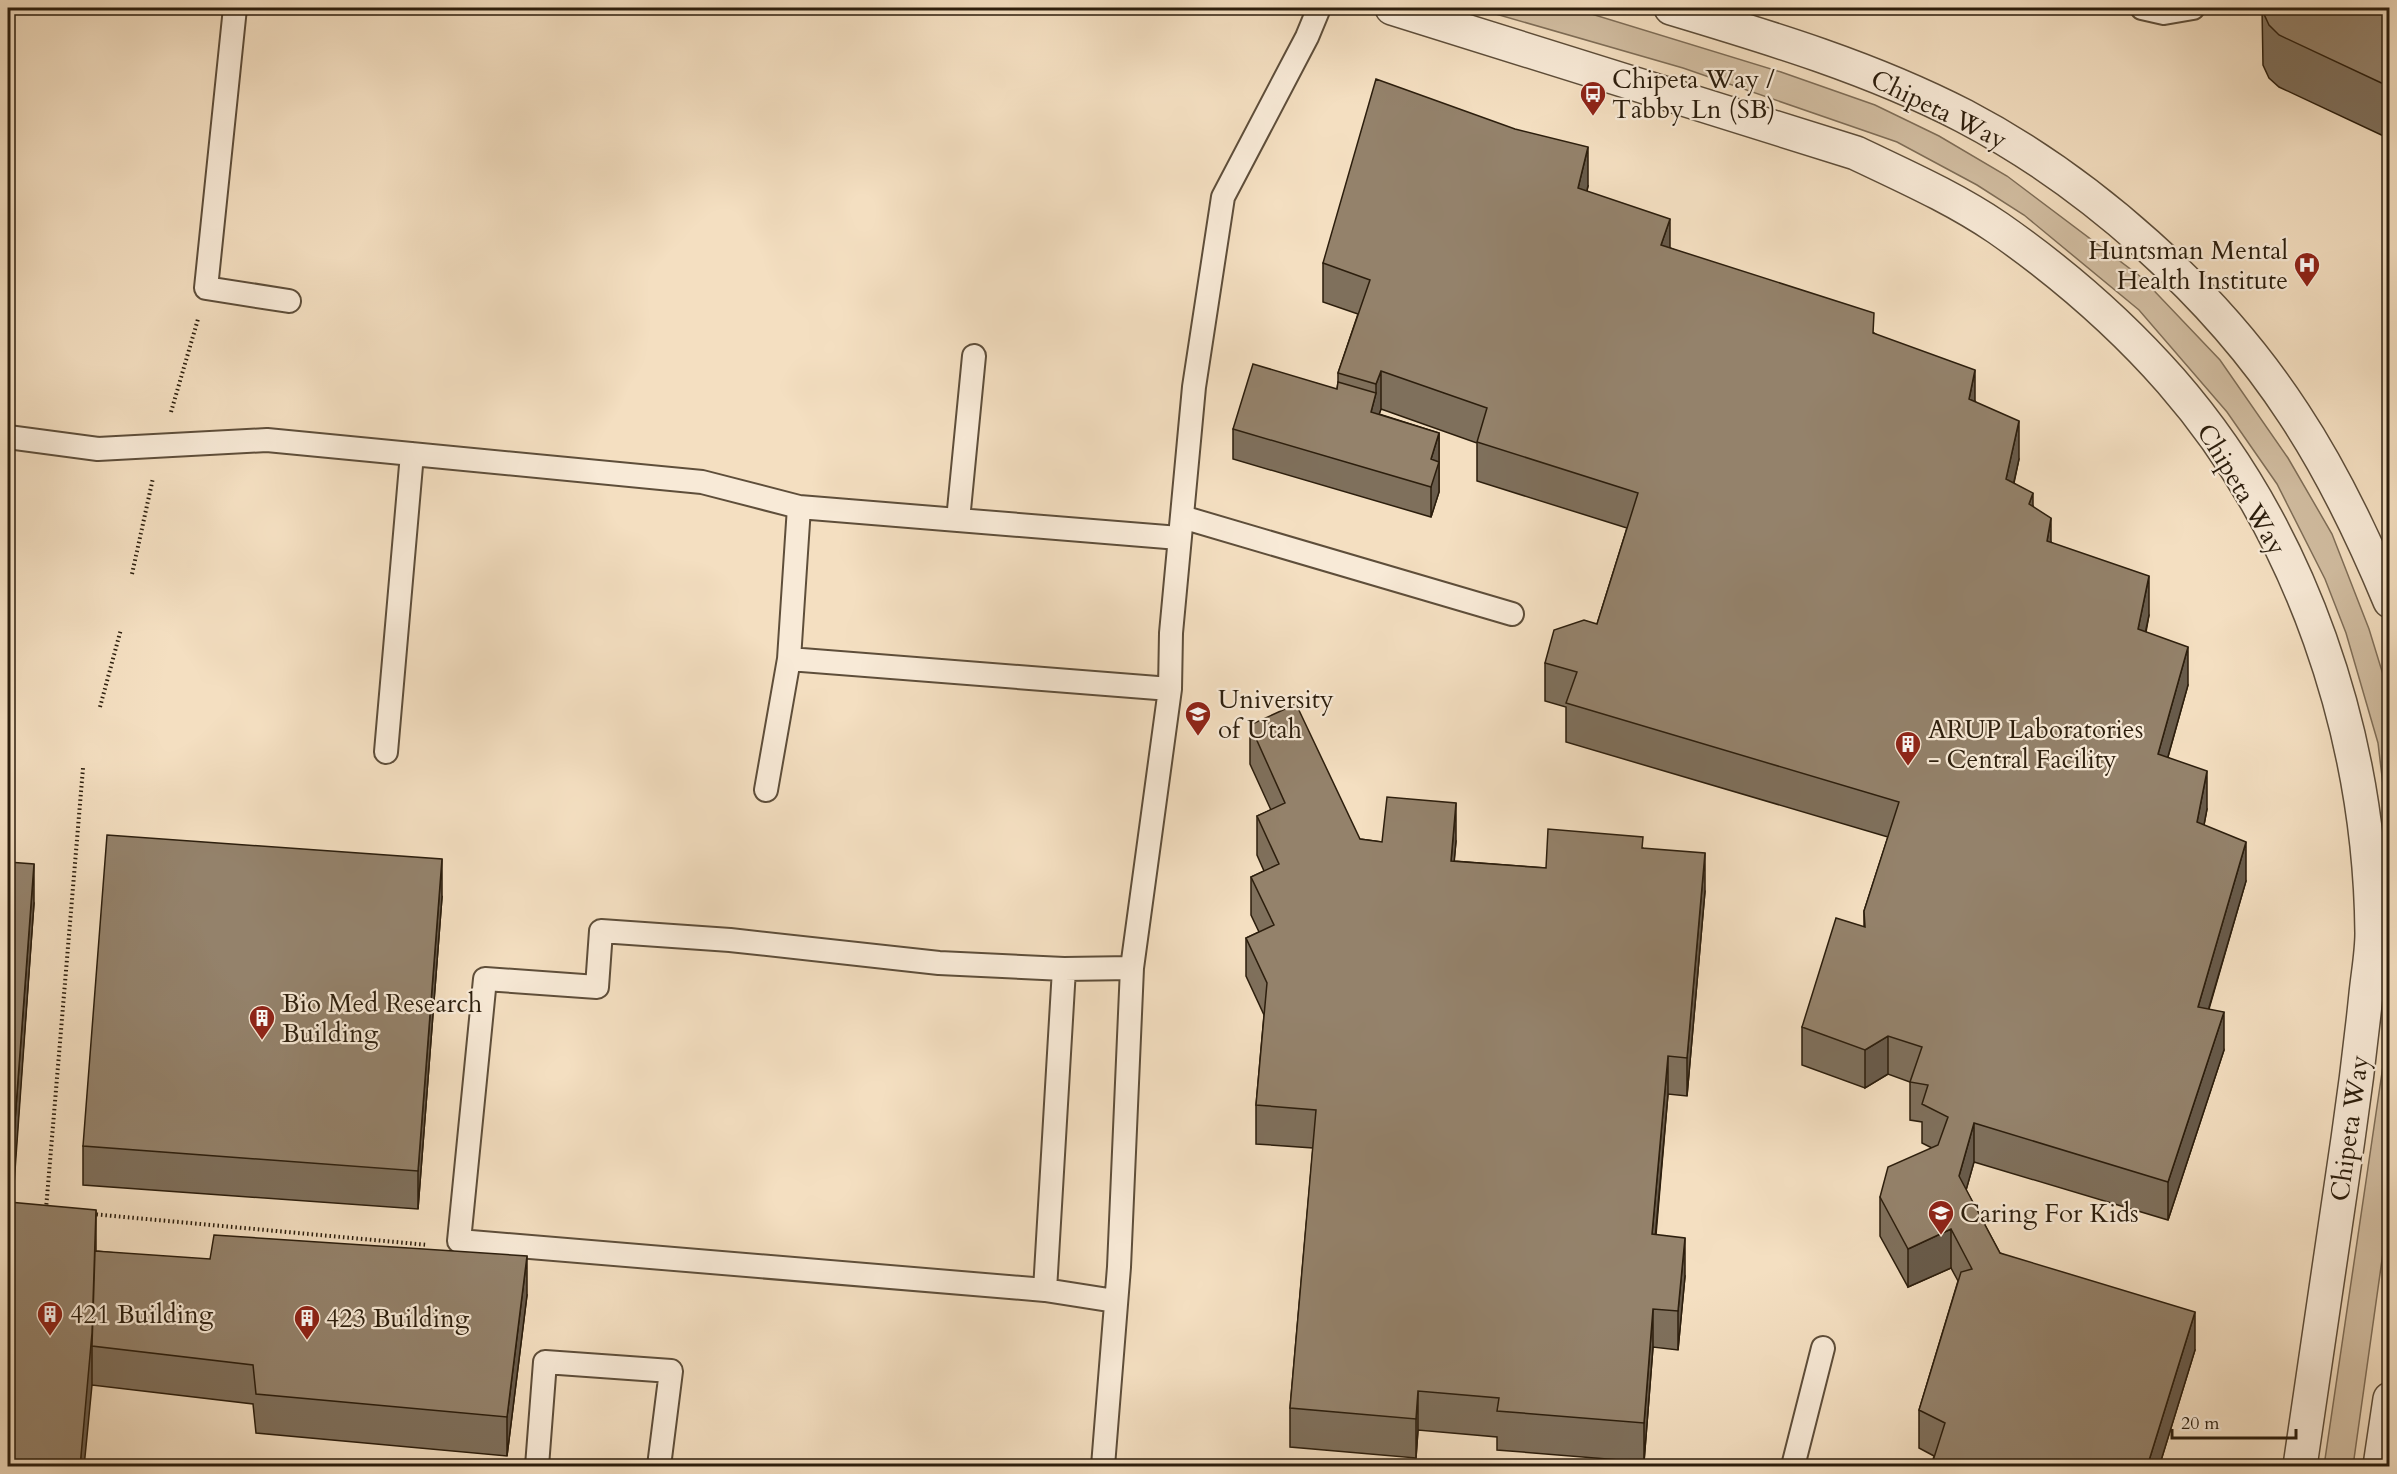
<svg xmlns="http://www.w3.org/2000/svg" width="2397" height="1474" font-family="Cardo,serif">
	<style>
		.green { fill: #d2bea2; stroke: #7f6e58; stroke-width: 1.5 }
		.lines { fill: none; stroke-linecap: round; stroke-linejoin: round }
		.service-casing { stroke: #5e4e3a; stroke-width: 26 }
		.tertiary-casing { stroke: #5e4e3a; stroke-width: 36 }
		.path { stroke: #2c1e0d; stroke-width: 4; stroke-dasharray: 1.5 3; stroke-linecap: butt }
		.service { stroke: #f8ead7; stroke-width: 22 }
		.tertiary { stroke: #f8ead7; stroke-width: 33 }
		.wall { fill: #7f705c; stroke: #2c1e0d; stroke-width: 1.5 }
		.shaded-wall { fill: #685b4b; stroke: #2c1e0d; stroke-width: 1.5 }
		.building { fill: #94826b; stroke: #2c1e0d; stroke-width: 1.5 }
		.labels { text-anchor: middle; stroke-width: 4.5; stroke-linejoin: round; paint-order: stroke }
		.poi-label { font-size: 26px; fill: #2c1e0d; stroke: #f8ead7; text-anchor: start }
		.street-label { font-size: 26px; fill: #2c1e0d; stroke: #f8ead7 }
	</style>
	<rect width="100%" height="100%" fill="#f4dfc1"/>
	<filter id="stains"><feTurbulence type="fractalNoise" baseFrequency=".00333" numOctaves="4"/><feColorMatrix values="0 0 0 0 .2 0 0 0 0 .09 0 0 0 0 .02 0 0 0 .5 -.17"/></filter>
	<radialGradient id="worn" r=".72"><stop offset=".6" stop-color="#630" stop-opacity="0"/><stop offset="1" stop-color="#630" stop-opacity=".3"/></radialGradient>
	<path class="green" d="M1475,8H1572L1781,72L1875,105L1939,136L2007,176L2141,277L2220,360L2288,458L2332,534L2369,629L2389,694V835L2378,743L2346,633L2325,579L2277,484L2227,412L2139,310L2024,215L1977,185L1897,142L1683,68Z
		M2389,1025V1210L2353,1466H2324Z"/>
	<g class="lines">
		<g class="service-casing">
			<path id="service" d="M235,8L206,288L289,301
				M2142,8L2164,13L2193,8
				M8,437L98,449L267,440L702,482L799,507L1179,538
				M1182,517L1512,614
				M958,520L974,356
				M789,659L1170,689
				M386,752L412,454
				M766,790L789,659L799,507
				M1064,969L939,963L730,940L601,931L597,987L485,979L459,1241L1045,1290L1064,969L1132,968
				M1045,1290L1115,1301
				M537,1466L545,1362L671,1371L659,1466
				M1103,1466L1119,1267L1132,968L1170,689L1171,633L1194,387L1223,197L1307,37L1319,8
				M1793,1466L1823,1348"/>
		</g>
		<g class="tertiary-casing">
			<path id="tertiary" d="M1392,8L1856,153C1904,176 1954,198 1998,228C2061,272 2120,323 2171,381C2302,531 2370,735 2372,933C2372,953 2368,974 2366,994C2361,1043 2355,1091 2348,1139C2331,1248 2315,1357 2300,1466
				M1671,8C1771,38 1871,68 1964,116C2090,182 2216,294 2294,414C2333,473 2363,536 2390,601
				M2380,1466L2390,1399"/>
		</g>
		<path class="path" d="M171,412L198,319
			M132,574L153,478
			M100,707L121,629
			M46,1209L83,768
			M92,1214L428,1245"/>
		<use href="#service" class="service"/>
		<use href="#tertiary" class="tertiary"/>
	</g>
	<path class="wall" d="M2262,8H2390V139L2279,87L2269,78L2263,65Z
		M1588,186L1587,191L1670,248L1874,333L1975,401L2019,459L2014,483L2033,506L2051,542L2149,615L2146,632L2188,685L2168,757L2207,809L2204,825L2246,881L2209,1009L2224,1050L2168,1220L1974,1162L1966,1190L2000,1253L2195,1350L2159,1467H1931L1934,1456L1919,1448V1410L1958,1281L1951,1268L1908,1287L1880,1236V1197L1932,1148L1922,1143V1122L1910,1120V1082L1888,1074L1865,1088L1802,1065V1027L1864,927V911L1888,837L1566,742V707L1545,701V663L1597,624L1627,528L1477,481V443L1381,409L1379,414L1439,433V492L1431,517L1233,459V429L1337,389L1338,382V373L1358,314L1323,302V263Z
		M1250,725L1360,839L1382,842L1456,841L1454,861L1546,868L1643,848L1705,891L1687,1096L1668,1094L1656,1235L1685,1276L1678,1350L1653,1347L1644,1462L1497,1450V1437L1418,1430L1416,1458L1290,1447V1408L1313,1148L1256,1144V1105L1264,1015L1246,976V938L1259,932L1251,915V877L1264,871L1257,855V816L1271,810L1250,764Z
		M8,862L34,903L12,1203L96,1251L527,1295L507,1456L256,1433L253,1404L92,1385L8,1467Z
		M442,897L418,1209L83,1185V1146Z"/>
	<path class="shaded-wall" d="M1588,147V186L1578,226V188Z
		M1670,219V258L1661,245Z
		M1975,370V409L1969,399Z
		M1381,371V409L1376,423L1371,412L1376,393V384Z
		M2019,421V459L2006,517V479Z
		M1439,433V492L1431,517V459Z
		M2033,493V532L2029,504Z
		M2051,518V556L2047,541Z
		M2149,576V615L2138,667V629Z
		M2188,647V685L2158,792V754Z
		M2207,771V809L2197,861V822Z
		M1456,803V841L1451,899V861Z
		M2246,842V881L2198,1045V1007Z
		M1705,853V891L1687,1096V1058Z
		M442,859V897L418,1209V1171Z
		M34,864V903L9,1255V1202Z
		M2224,1012V1050L2168,1220V1182Z
		M1888,1036V1074L1865,1088V1050Z
		M1668,1056V1094L1652,1273V1234Z
		M1974,1123V1162L1959,1215V1176Z
		M96,1210V1262L92,1346V1385L84,1467H80Z
		M1951,1229V1268L1908,1287V1249Z
		M1685,1238V1276L1678,1350V1311Z
		M527,1256V1295L507,1456V1417Z
		M1653,1309V1347L1644,1462V1423Z
		M2195,1312V1350L2159,1467H2147Z
		M1418,1391V1430L1416,1458V1419Z"/>
	<path class="building" d="M2262,8H2390V87L2279,35L2269,25L2263,12Z
		M1376,79L1515,129L1588,147L1578,188L1670,219L1661,245L1874,313L1873,333L1975,370L1969,399L2019,421L2006,479L2033,493L2029,504L2051,518L2047,541L2149,576L2138,629L2188,647L2158,754L2207,771L2197,822L2246,842L2198,1007L2224,1012L2168,1182L1974,1123L1959,1176L2000,1253L2195,1312L2147,1467H1931L1945,1423L1919,1410L1961,1272L1972,1269L1951,1229L1908,1249L1880,1197L1888,1167L1938,1145L1948,1117L1922,1104L1928,1085L1910,1082L1922,1047L1888,1036L1865,1050L1802,1027L1836,918L1865,927L1864,911L1899,802L1566,703L1577,672L1545,663L1554,630L1584,620L1597,624L1638,493L1477,442L1487,408L1381,371L1376,384L1338,373L1370,280L1323,263Z
		M1253,364L1337,389L1338,382L1376,393L1371,412L1439,433L1431,459L1439,462L1431,487L1233,429Z
		M1296,704L1360,839L1382,842L1387,797L1456,803L1451,861L1546,868L1548,829L1643,837L1642,848L1705,853L1687,1058L1668,1056L1652,1234L1685,1238L1678,1311L1653,1309L1644,1423L1497,1411L1499,1398L1418,1391L1416,1419L1290,1408L1316,1110L1256,1105L1267,983L1246,938L1274,925L1251,877L1279,864L1257,816L1285,803L1250,725Z
		M107,835L442,859L418,1171L83,1146Z
		M8,862L34,864L12,1161V1148L8,1147Z
		M8,1147L12,1148L9,1202L96,1210L92,1333L80,1467H8Z
		M214,1235L527,1256L507,1417L256,1394L253,1365L92,1346L95,1251L210,1259Z"/>
	<defs>
		<g id="bus-pin" transform="scale(1.35)"><path d="M0 17L-7.5 6A9.5 9.5 0 1 1 7.5 6Z" fill="#8f2418" stroke="#f8ead7"/><path d="M-5-6H5V4H4V6H2V4H-2V6H-4V4H-5ZM-3.5-4V0h7V-4ZM-3.5 1.2v1.5H-2V1.2ZM2 1.2v1.5H3.5V1.2Z" fill="#fff"/></g>
		<g id="hospital-pin" transform="scale(1.35)"><path d="M0 17L-7.5 6A9.5 9.5 0 1 1 7.5 6Z" fill="#8f2418" stroke="#f8ead7"/><path d="M-5-5h3v3.5h4V-5h3V5h-3V1.5h-4V5h-3Z" fill="#fff"/></g>
		<g id="university-pin" transform="scale(1.35)"><path d="M0 17L-7.5 6A9.5 9.5 0 1 1 7.5 6Z" fill="#8f2418" stroke="#f8ead7"/><path d="M0-5L7-2L0 1L-7-2ZM-4 1L0 2.5L4 1V4Q0 6-4 4Z" fill="#fff"/></g>
		<g id="building-pin" transform="scale(1.35)"><path d="M0 17L-7.5 6A9.5 9.5 0 1 1 7.5 6Z" fill="#8f2418" stroke="#f8ead7"/><path d="M-4-6H4V6H1V3H-1V6H-4ZM-2.5-4.3h1.7v1.8h-1.7ZM.8-4.3h1.7v1.8H.8ZM-2.5-1h1.7V.8h-1.7ZM.8-1h1.7V.8H.8Z" fill="#fff"/></g>
		<g id="school-pin" transform="scale(1.35)"><path d="M0 17L-7.5 6A9.5 9.5 0 1 1 7.5 6Z" fill="#8f2418" stroke="#f8ead7"/><path d="M0-5L7-2L0 1L-7-2ZM-4 1L0 2.5L4 1V4Q0 6-4 4Z" fill="#fff"/></g>
	</defs>
	<g fill-rule="evenodd">
		<use href="#bus-pin" x="1593" y="94"/>
		<use href="#hospital-pin" x="2307" y="265"/>
		<use href="#university-pin" x="1198" y="714"/>
		<use href="#building-pin" x="1908" y="744"/>
		<use href="#building-pin" x="262" y="1018"/>
		<use href="#school-pin" x="1941" y="1213"/>
		<use href="#building-pin" x="50" y="1314"/>
		<use href="#building-pin" x="307" y="1318"/>
	</g>
	<g class="labels">
		<g class="poi-label">
			<text x="1612" y="88">Chipeta Way /<tspan x="1612" dy="30">Tabby Ln (SB)</tspan></text>
			<text x="2288" y="259" text-anchor="end">Huntsman Mental<tspan x="2288" dy="30">Health Institute</tspan></text>
			<text x="1218" y="708">University<tspan x="1218" dy="30">of Utah</tspan></text>
			<text x="1928" y="738">ARUP Laboratories<tspan x="1928" dy="30">- Central Facility</tspan></text>
			<text x="282" y="1012">Bio Med Research<tspan x="282" dy="30">Building</tspan></text>
			<text x="1960" y="1222">Caring For Kids</text>
			<text x="70" y="1323">421 Building</text>
			<text x="326" y="1327">423 Building</text>
		</g>
		<g class="street-label">
			<text transform="translate(1939 109) rotate(26)" y="9">Chipeta Way</text>
			<text transform="translate(2242 489) rotate(59)" y="9">Chipeta Way</text>
			<text transform="translate(2349 1128) rotate(-82)" y="9">Chipeta Way</text>
		</g>
	</g>
	<rect width="2397" height="1474" fill="none" stroke="#f4dfc1" stroke-width="30"/>
	<rect x="9" y="9" width="2379" height="1456" fill="none" stroke="#2c1e0d" stroke-width="3"/>
	<rect x="15" y="15" width="2367" height="1444" fill="none" stroke="#2c1e0d" stroke-width="1.5"/>
	<path d="M2172 1429v9h124v-9" fill="none" stroke="#2c1e0d" stroke-width="3"/>
	<text x="2181" y="1429" font-size="18" fill="#2c1e0d" stroke="#f8ead7" stroke-width="4.5" paint-order="stroke">20 m</text>
	<rect width="100%" height="100%" filter="url(#stains)"/>
	<rect width="100%" height="100%" fill="url(#worn)"/>
</svg>
